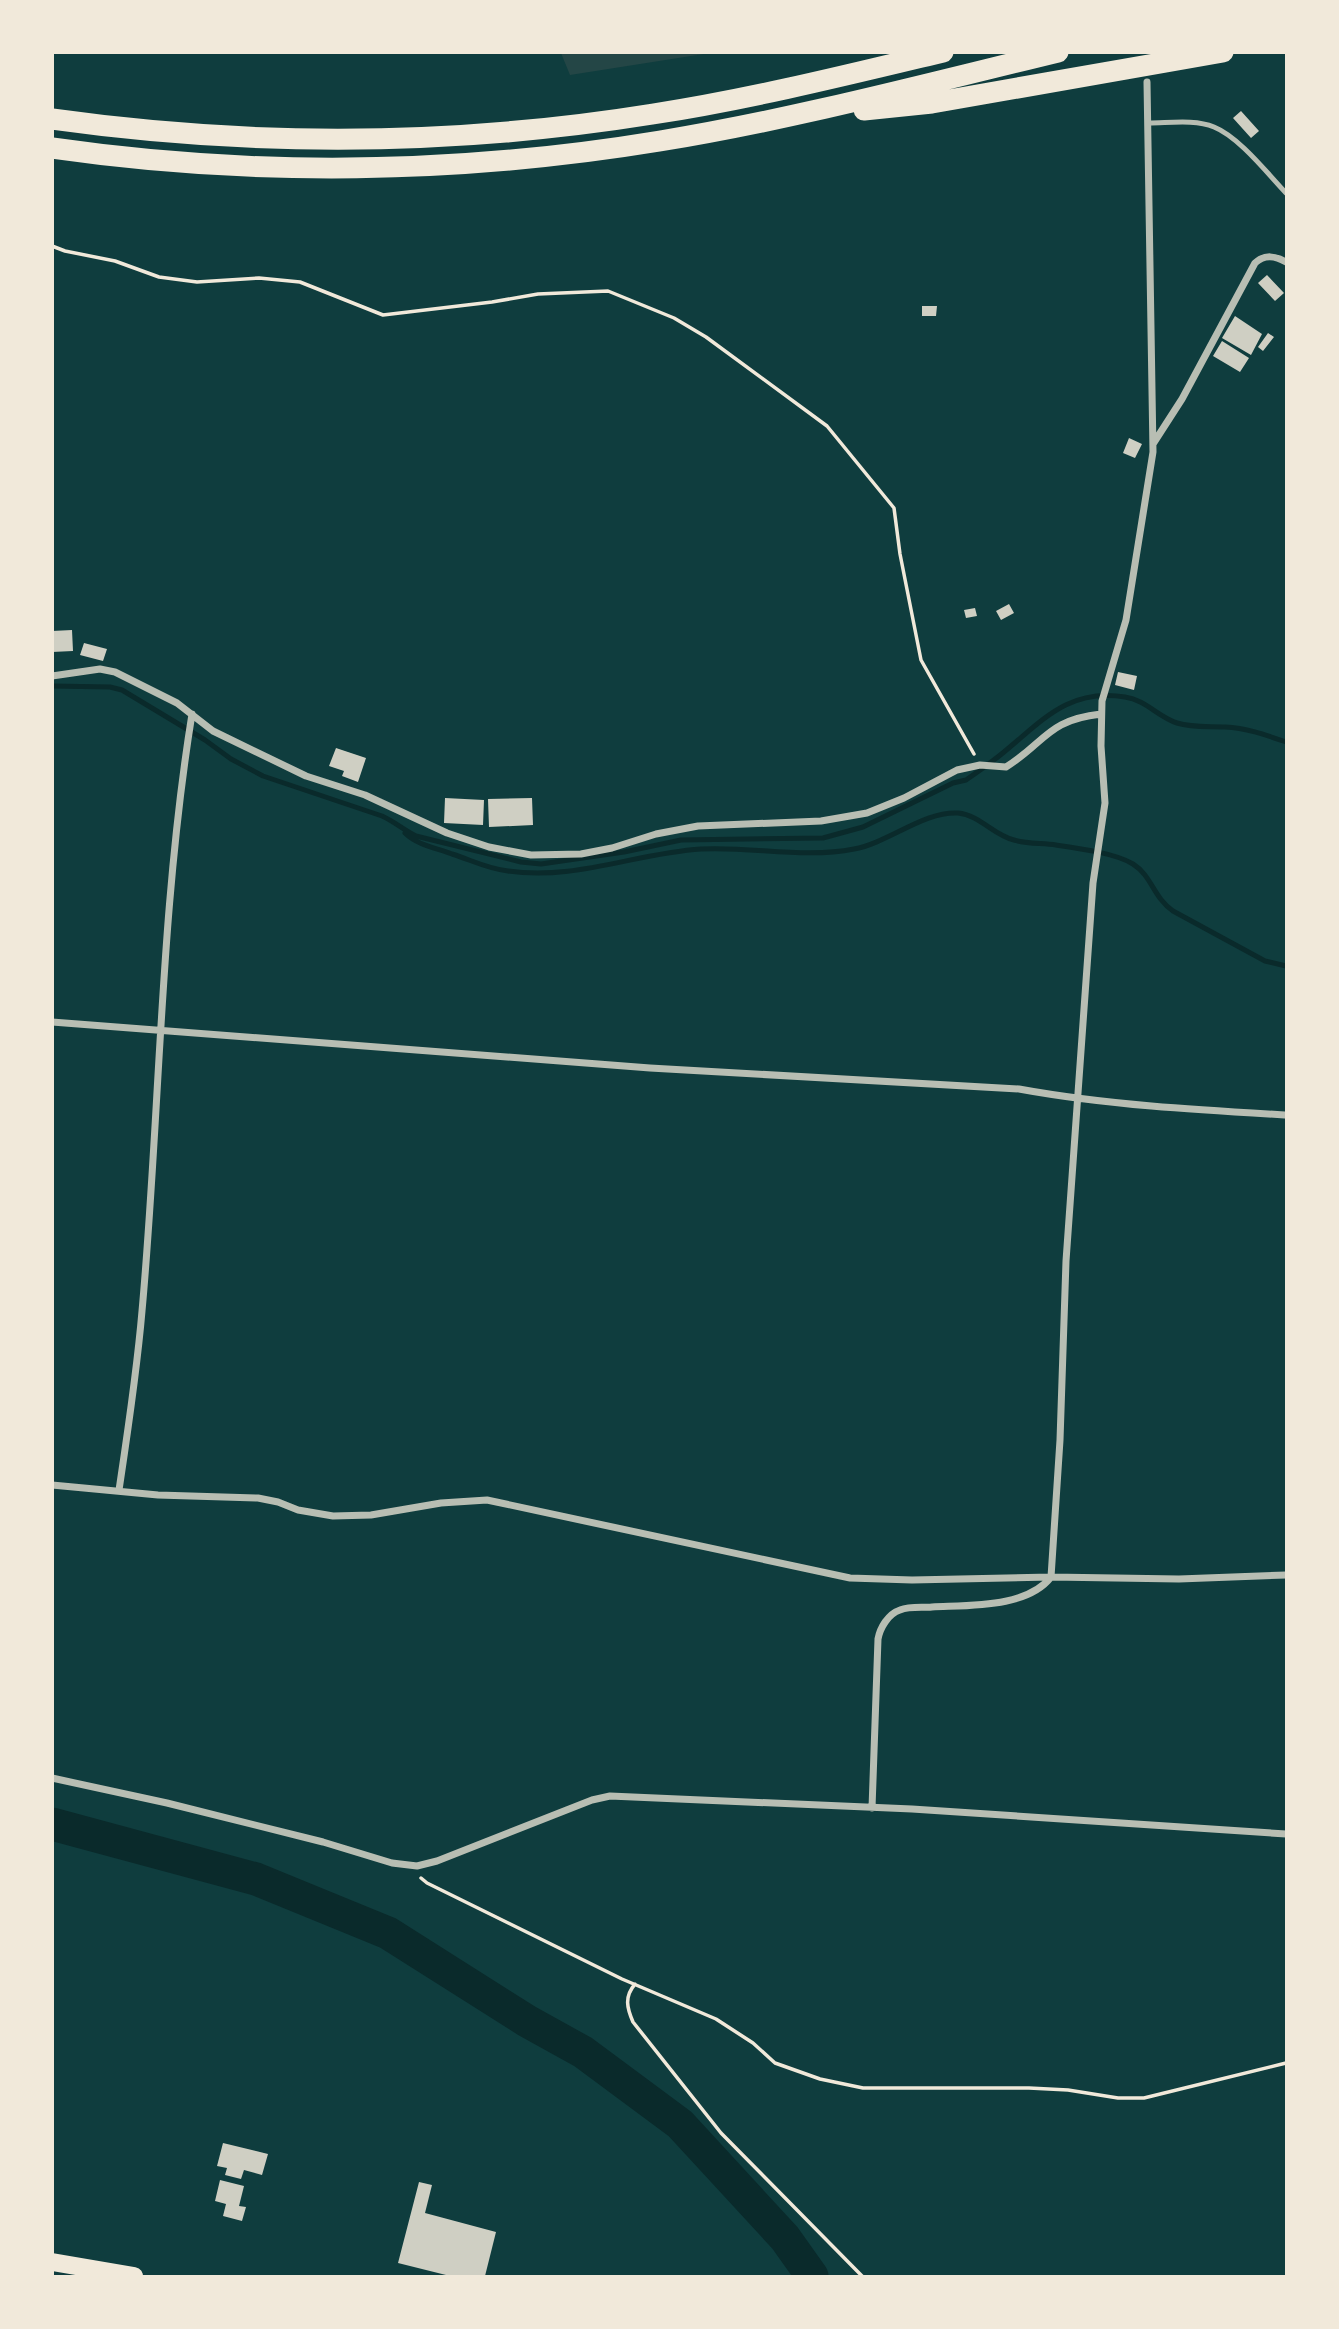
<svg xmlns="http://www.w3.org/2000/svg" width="1339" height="2329" font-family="Karla,sans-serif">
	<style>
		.green { fill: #244646 }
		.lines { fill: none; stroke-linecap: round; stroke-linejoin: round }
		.stream { stroke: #0a2a2b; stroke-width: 5 }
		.river { stroke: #0a2a2b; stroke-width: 33 }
		.building { fill: #cfcfc3 }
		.path { stroke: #f1e9da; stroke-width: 3.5 }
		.service { stroke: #b8beb3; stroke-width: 5 }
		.minor { stroke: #b8beb3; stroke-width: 7 }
		.primary { stroke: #f1e9da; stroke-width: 18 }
		.motorway { stroke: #f1e9da; stroke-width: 21 }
	</style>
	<rect width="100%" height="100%" fill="#0f3d3e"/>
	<path class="green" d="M561,53H710L570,75Z"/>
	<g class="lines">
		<path class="stream" d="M52,686L110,687L122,690L205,740L231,759L263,776L382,816C395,822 404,830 416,836L521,862L541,864L624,852L681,840L823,838L863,827L953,783L966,780C979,771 992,762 1004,752C1043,720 1069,688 1125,697C1146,700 1158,717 1177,723C1193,728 1209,726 1225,727C1247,728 1266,735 1286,742
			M405,833C417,845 436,848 452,854C471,860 488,869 508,871C574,881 636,853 701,849C751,846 804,859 854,849C888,843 924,811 958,813C980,815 993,835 1014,840C1027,844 1042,843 1056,845C1077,848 1115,853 1133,864C1152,876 1153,897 1173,911L1265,961L1286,966"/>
		<path class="river" d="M52,1824L256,1879L388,1933L527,2021L583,2052L680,2124L785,2238L812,2276"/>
	</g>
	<path class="building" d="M1241,111L1259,131L1251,138L1233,118Z
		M1267,275L1284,293L1275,301L1258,283Z
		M922,306H937L936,316H922Z
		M1235,316L1262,334L1251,355L1222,338Z
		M1268,333L1274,337L1263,351L1258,347Z
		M1222,341L1249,358L1240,372L1213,356Z
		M1129,438L1142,444L1135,458L1123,453Z
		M1009,604L1014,613L1001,620L996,611Z
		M975,608L977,616L966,618L964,610Z
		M72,630L73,651L52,652V631Z
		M84,643L107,649L103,661L80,655Z
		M1118,672L1137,676L1134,690L1115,685Z
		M336,748L366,758L358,782L342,776L344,771L329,766Z
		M445,798L484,800L483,825L444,823Z
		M532,798L533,825L489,827L488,799Z
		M223,2143L268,2154L262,2175L244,2170L241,2179L225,2175L227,2168L217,2166Z
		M220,2180L244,2186L239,2206L246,2207L242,2221L223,2216L226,2204L215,2201Z
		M419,2182L432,2185L425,2213L496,2232L485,2276H450L398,2263Z"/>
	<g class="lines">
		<path class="path" d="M52,246L65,251L115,261L159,277L197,282L259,278L300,282L383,315L492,302L538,294L608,291L674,318L706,337L827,426L894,508L900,554L921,660L974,754
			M421,1878L427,1883L622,1979L716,2019L753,2043L775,2063L820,2079L863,2088H1029L1068,2090L1118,2098H1144L1286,2063
			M635,1984C624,1997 627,2008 633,2022L721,2133L862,2276"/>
		<path class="service" d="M1149,123C1169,123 1195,119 1214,127C1239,137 1267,173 1286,193"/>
		<path class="minor" d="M1153,444L1182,399L1255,263C1265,254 1275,256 1286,262
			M52,676L100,669L115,672L177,703L213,731L306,776L365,795L447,833L489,847L531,855L581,854L612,848L656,834L698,826L821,821L867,813L904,798L957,770L980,765L1006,767C1046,742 1047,720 1101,714
			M52,1022L650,1068L1019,1089C1107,1105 1197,1110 1286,1115
			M52,1485L158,1495L258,1498L278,1502L298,1510L333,1516L371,1515L441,1503L487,1500L850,1578L912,1580L1051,1577L1179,1579L1286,1575
			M119,1490C128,1430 137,1371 142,1311C160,1113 160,911 192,714
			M52,1778L167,1803L323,1842L392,1863L417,1866L437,1861L592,1800L610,1796L912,1809L1286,1834
			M872,1808L878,1639C880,1628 888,1614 900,1610C910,1606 922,1608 932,1607C969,1605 1027,1608 1051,1577L1060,1440L1066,1261L1093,883L1105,803L1101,746L1102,701L1126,620L1153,452L1147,82"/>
		<path class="primary" d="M52,2262L134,2276"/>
		<path class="motorway" d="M864,110L932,103L1223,52
			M52,119C252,147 454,146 653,114C750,99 847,75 943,52
			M52,148C253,177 460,174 660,141C794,119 926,84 1058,52"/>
	</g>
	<rect width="1339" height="2329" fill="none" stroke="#f1e9da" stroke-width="108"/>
</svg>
